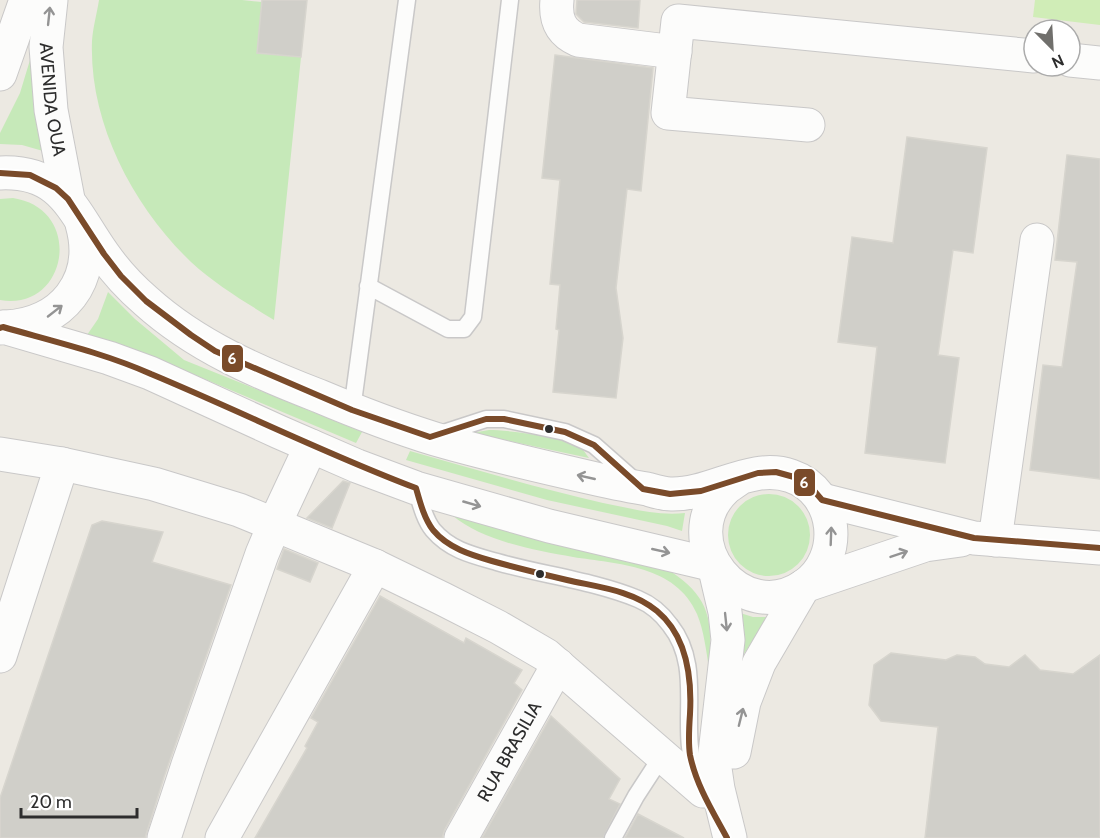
<svg xmlns="http://www.w3.org/2000/svg" width="1100" height="838" font-family="Cabin,sans-serif">
	<style>
		.green { fill: #c6e9b9 }
		.pitch { fill: #d0edb7 }
		.building { fill: #d0cfc9; stroke: #d7d5ce; stroke-width: 1.5 }
		.lines { fill: none; stroke-linecap: round; stroke-linejoin: round }
		.lane-casing { stroke: #c9c8c8; stroke-width: 19 }
		.street-casing { stroke: #c9c8c8; stroke-width: 35 }
		.secondary-casing { stroke: #c9c8c8; stroke-width: 35 }
		.lane { stroke: #fcfcfb; stroke-width: 16 }
		.street { stroke: #fcfcfb; stroke-width: 33 }
		.secondary { stroke: #fcfcfb; stroke-width: 33 }
		.bus-1-casing { stroke: #fff; stroke-width: 10 }
		.bus-1 { stroke: #7a4b2a; stroke-width: 6 }
		.oneway { stroke: #949494 }
		.bus-dot { fill: #2d2d2d; stroke: #fff; stroke-width: 2 }
		.labels { text-anchor: middle; stroke-width: 6; stroke-linejoin: round; paint-order: stroke }
		.street-label { font-size: 18px; fill: #2d2d2d; stroke: #fff }
		.line-badge { stroke: #fff; stroke-width: 2 }
		.badge-label { font-size: 16px; text-anchor: middle; font-weight: bold; fill: #fff }
	</style>
	<rect width="100%" height="100%" fill="#ece9e2"/>
	<path class="green" d="M99,0H242L262,2L257,53L301,57L274,320C245,302 216,285 191,262C133,206 89,123 92,41C93,27 97,13 99,0Z
		M30,60L38,133L43,151L22,145L0,144V133L20,93Z
		M13,198C85,209 68,312 0,300V199Z
		M108,292L135,319L184,360L362,432L356,443L136,350L87,335L98,319Z
		M489,430C508,430 565,437 580,447C583,449 586,454 589,458L472,433Z
		M410,451C474,469 537,488 603,503C630,508 656,516 685,513L682,531L667,526L547,500L406,460Z
		M728 535a41 41 0 1 1 82 0a41 41 0 1 1-82 0Z
		M452,515L657,563C707,592 714,612 709,668C706,650 704,631 697,614C676,565 617,564 573,557C534,550 482,541 452,515Z
		M737,612L753,617H768L740,660Z"/>
	<path class="pitch" d="M1035,0H1100V25L1033,17Z"/>
	<path class="building" d="M262,0H307L301,57L257,53Z
		M577,0H640L638,28L584,22L576,14Z
		M555,55L653,68L641,191L627,189L616,288L623,338L616,398L553,392L559,330L556,329L560,285L550,284L560,180L542,178Z
		M907,137L987,148L973,253L953,250L938,355L959,358L945,463L865,453L877,347L838,342L852,237L893,243Z
		M1067,155L1100,159V479L1030,470L1043,365L1062,367L1077,262L1055,260Z
		M343,481L350,483L332,528L307,518Z
		M102,521L163,532L152,562L231,585L164,777L145,838H0V798L92,525Z
		M284,549L318,563L310,582L277,569Z
		M380,596L464,643L466,638L522,670L514,683L522,690L445,829L442,838H255L307,748L305,746L318,722L311,718Z
		M891,653L946,660L957,655L975,657L985,664L1009,667L1025,655L1040,670L1073,674L1100,655V838H925L938,727L881,721L869,705L874,665Z
		M551,716L620,779L609,799L620,804L603,838H482Z
		M638,814L684,838H625Z"/>
	<g class="lines">
		<g class="lane-casing">
			<path id="lane" d="M368,286L448,329H464L473,317L510,0
				M352,410L407,0
				M437,435L486,419H504L565,432L594,445L636,482
				M416,488C420,501 424,519 433,530C450,550 472,555 497,562C543,575 594,581 638,599C650,604 662,614 670,625C706,670 676,729 698,779
				M613,838L636,796L662,756"/>
		</g>
		<g class="street-casing">
			<g id="street">
				<path d="M557,0C555,19 560,32 578,40L675,52"/>
				<path d="M1070,60L1100,63"/>
				<path d="M808,125L668,113L678,21L1034,56"/>
				<path d="M0,454L62,464L154,484L239,510L375,566L443,599L498,627L546,655L703,791"/>
				<path d="M822,500L974,538L1100,548"/>
				<path d="M995,540L1037,240"/>
				<path d="M804,586L925,545L961,540"/>
				<path d="M0,656L62,464"/>
				<path d="M164,838L188,765L262,554L275,523"/>
				<path d="M222,838L375,566"/>
				<path id="s1" d="M461,838L558,665"/>
			</g>
		</g>
		<g class="secondary-casing">
			<g id="secondary">
				<path id="s2" d="M51,0L46,47L51,110L68,199"/>
				<path d="M0,74L26,0"/>
				<path d="M0,173C63,170 73,212 104,255C116,272 131,288 146,301C196,346 257,372 319,396C357,412 396,427 435,439C487,454 539,466 592,478C610,482 628,486 647,489C654,491 663,494 671,494C712,495 751,462 791,476C838,492 845,558 804,586C741,629 671,540 725,489C729,485 735,482 740,478"/>
				<path d="M5,327C62,325 98,280 82,224"/>
				<path d="M0,328L3,327L109,358L150,373L279,432L357,466L416,488L549,526L714,565"/>
				<path d="M275,523L311,446"/>
				<path d="M714,565L725,612L728,640L714,762L718,789L730,838"/>
				<path d="M734,752L744,702L759,663L804,586"/>
			</g>
		</g>
		<use href="#lane" class="lane"/>
		<use href="#street" class="street"/>
		<use href="#secondary" class="secondary"/>
		<g class="bus-1-casing">
			<path id="bus-1" d="M0,173L30,175L56,188L68,199L104,254L121,276L146,301L191,335L215,351L352,410L430,437L486,419H504L565,432L594,445L643,489L670,494L701,491L758,473L776,472L794,477L810,486L822,500L974,538L1100,548
				M0,328L3,327C52,341 104,353 151,374C240,411 326,454 416,488C420,502 424,518 433,530C448,548 471,555 492,561C517,568 542,574 567,580C597,587 632,590 657,611C687,636 692,677 690,714C689,728 688,742 690,755C696,785 713,812 727,838"/>
		</g>
		<use href="#bus-1" class="bus-1"/>
	</g>
	<defs><path id="oneway-shaft" d="M-6 0H5M1.5-3L5.5 0L1.5 3" fill="none" stroke-width="1.6" stroke-linecap="round" stroke-linejoin="round" transform="scale(1.5)"/></defs>
	<g class="oneway">
		<use href="#oneway-shaft" transform="translate(49 16) rotate(-84)"/>
		<use href="#oneway-shaft" transform="translate(55 311) rotate(-38)"/>
		<use href="#oneway-shaft" transform="translate(586 477) rotate(-167)"/>
		<use href="#oneway-shaft" transform="translate(472 504) rotate(16)"/>
		<use href="#oneway-shaft" transform="translate(831 536) rotate(-88)"/>
		<use href="#oneway-shaft" transform="translate(661 551) rotate(13)"/>
		<use href="#oneway-shaft" transform="translate(899 554) rotate(-19)"/>
		<use href="#oneway-shaft" transform="translate(726 622) rotate(84)"/>
		<use href="#oneway-shaft" transform="translate(741 717) rotate(-76)"/>
	</g>
	<g class="bus-dot">
		<circle cx="549" cy="429" r="5"/>
		<circle cx="540" cy="574" r="5"/>
	</g>
	<g class="labels">
		<g class="street-label">
			<text dy="6" stroke="none"><textPath href="#s2" startOffset="100">AVENIDA OUA</textPath></text>
			<text dy="6" stroke="none"><textPath href="#s1" startOffset="99">RUA BRASILIA</textPath></text>
		</g>
	</g>
	<g class="line-badge">
		<rect x="221" y="344" width="23" height="29" rx="6" fill="#7a4b2a"/>
		<rect x="793" y="468" width="23" height="29" rx="6" fill="#7a4b2a"/>
	</g>
	<g class="badge-label">
		<text x="232" y="364">6</text>
		<text x="804" y="488">6</text>
	</g>
	<g transform="translate(1052 48) rotate(156)"><circle r="28" fill="#ffffff" stroke="#ababab" stroke-width="1.5"/>
	<path d="M0-4.5L10 22L0 15L-10 22Z" fill="#706f6c"/>
	<text y="-9" font-size="16" font-weight="bold" text-anchor="middle" fill="#2d2d2d">N</text>
	</g>
	<path d="M21 808v9h116v-9" fill="none" stroke="#2d2d2d" stroke-width="3"/>
	<text x="30" y="808" font-size="18" fill="#2d2d2d" stroke="#ffffff" stroke-width="4.5" paint-order="stroke">20 m</text>
</svg>
